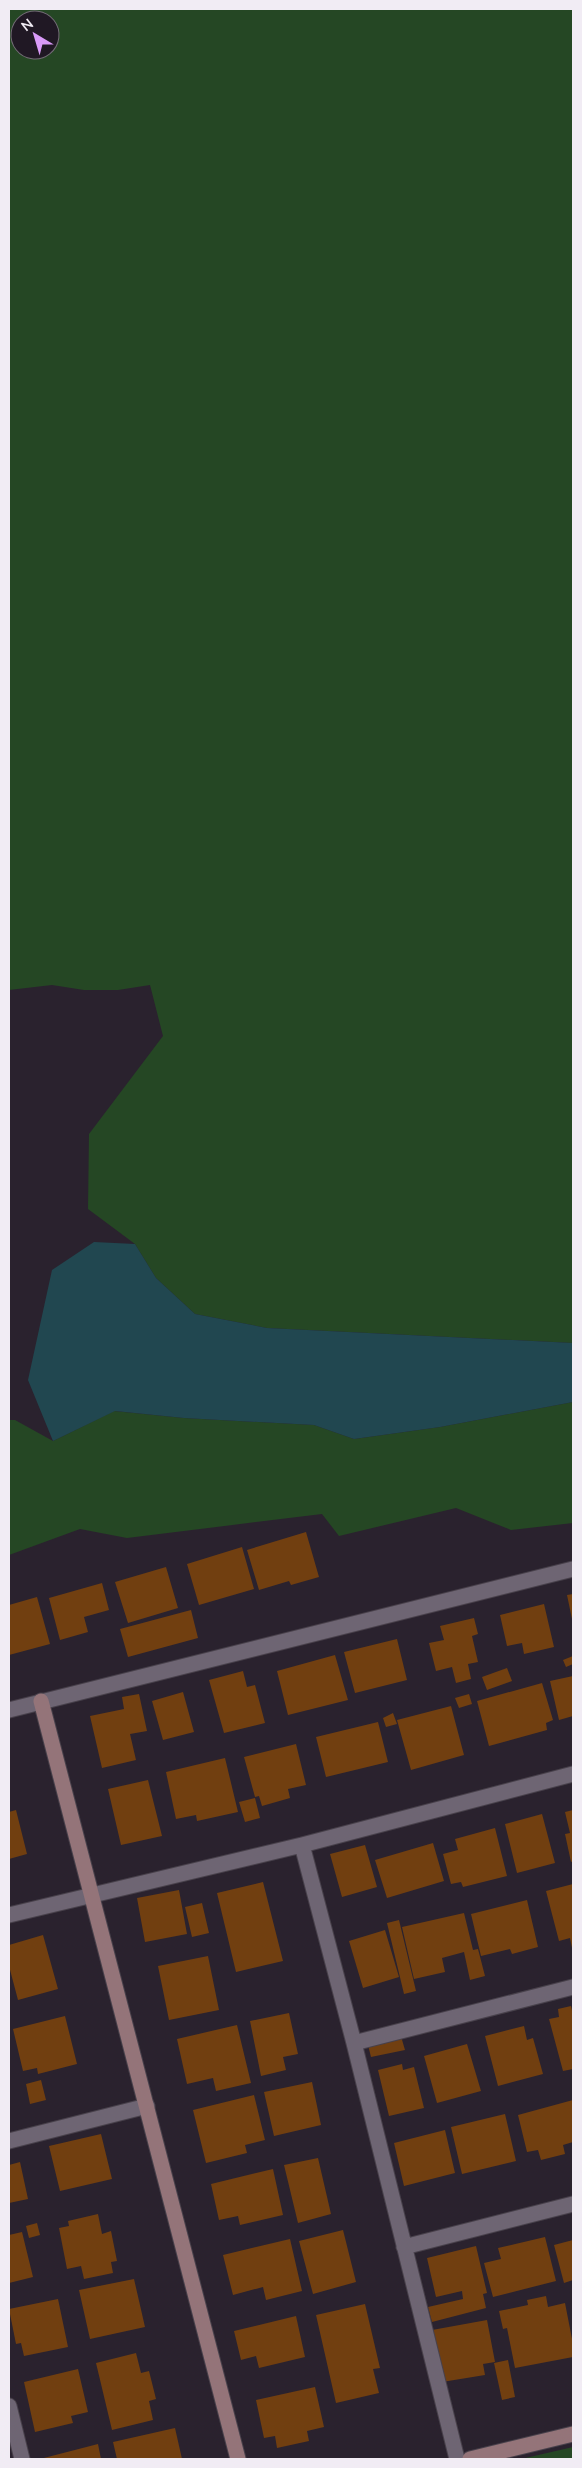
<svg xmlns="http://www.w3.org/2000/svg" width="582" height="2468" font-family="Mulish,sans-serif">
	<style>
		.green { fill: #254724; fill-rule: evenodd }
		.water { fill: #214750 }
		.building { fill: #713f10 }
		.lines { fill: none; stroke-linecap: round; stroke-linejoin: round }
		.street-casing { stroke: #48414b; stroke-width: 17 }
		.secondary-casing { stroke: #48414b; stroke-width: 17 }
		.street { stroke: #6e6573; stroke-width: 15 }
		.secondary { stroke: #947479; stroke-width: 15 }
	</style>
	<rect width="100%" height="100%" fill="#2a222e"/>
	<path class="green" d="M9,9H573V1343L267,1328L195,1314L156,1278L135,1244L88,1209L89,1134L163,1036L150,985L118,990H84L52,985L9,990ZM20,20H50V50H20Z
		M573,1402V1523L511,1530L456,1508L339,1536L322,1514L127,1538L80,1529L9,1555V1420H15L53,1441L114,1411L184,1418L314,1425L354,1439L440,1427Z
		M573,2447V2459H521Z"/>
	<path class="water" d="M94,1242L135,1244L156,1278L195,1314L267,1328L573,1343V1402L440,1427L354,1439L314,1425L184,1418L115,1411L53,1441L28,1380L52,1270Z"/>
	<path class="building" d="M306,1532L319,1577L291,1585L289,1581L259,1590L247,1550Z
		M242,1547L254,1589L199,1605L187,1564Z
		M166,1567L178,1608L128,1623L115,1582Z
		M102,1583L109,1610L84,1617L88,1632L60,1640L49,1598Z
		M573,1594V1619H572L567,1595Z
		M37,1597L50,1644L9,1655V1605Z
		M544,1604L554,1647L524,1654L522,1643L507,1646L500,1615Z
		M191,1610L198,1638L128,1657L120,1629Z
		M474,1618L478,1634L472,1636L478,1662L468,1664L471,1679L456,1683L452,1667L436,1671L429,1643L444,1640L440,1626Z
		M397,1639L407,1680L355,1693L344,1652Z
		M335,1655L348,1700L288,1715L277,1671Z
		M573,1656V1664L566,1667L563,1660Z
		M507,1668L512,1681L487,1690L482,1677Z
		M243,1671L247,1687L255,1685L265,1723L224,1733L209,1680Z
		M573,1676V1716L559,1720L550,1681Z
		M542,1683L553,1720L546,1723L547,1730L489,1746L477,1701Z
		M183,1692L194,1732L163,1740L152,1701Z
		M139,1694L147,1731L130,1734L136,1760L102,1768L90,1716L124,1709L122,1697Z
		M469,1694L472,1704L459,1708L455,1698Z
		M451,1706L464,1755L411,1770L397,1720Z
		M393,1713L397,1724L386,1727L383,1718Z
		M378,1722L388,1762L326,1777L316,1737Z
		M296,1744L306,1785L288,1789L290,1798L262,1806L259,1796L255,1797L244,1757Z
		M225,1758L238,1812L197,1821L196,1815L176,1819L166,1772Z
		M148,1780L162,1836L121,1845L108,1789Z
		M255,1798L260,1818L245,1822L239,1802Z
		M16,1810L27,1854L9,1859V1812Z
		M573,1810V1861L571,1862L565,1834L570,1833L565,1812Z
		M542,1814L555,1863L517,1873L505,1824Z
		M495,1828L507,1876L463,1887L461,1882L451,1884L443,1854L458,1850L455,1839Z
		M433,1843L444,1881L387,1898L375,1860Z
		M365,1845L377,1887L342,1897L330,1854Z
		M263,1882L283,1961L236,1972L217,1893Z
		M573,1884V1948H572L570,1938L559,1941L546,1891Z
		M179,1890L187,1934L145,1942L137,1898Z
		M527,1900L538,1947L512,1954L510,1949L481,1956L471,1914Z
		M202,1903L209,1933L192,1937L185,1907Z
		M464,1913L473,1950L478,1949L485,1976L470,1980L464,1952L442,1958L445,1972L414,1979L402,1927Z
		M399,1920L416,1991L404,1994L387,1923Z
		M385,1930L399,1977L363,1988L349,1941Z
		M43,1935L58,1989L18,2000L9,1966V1945Z
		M208,1956L219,2010L169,2020L158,1966Z
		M571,2006L573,2015V2069L563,2071L549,2019L559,2017L558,2009Z
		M289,2013L298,2054L283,2057L286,2070L261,2076L250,2021Z
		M65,2016L77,2064L38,2074L37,2068L23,2071L13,2029Z
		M237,2025L251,2083L216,2091L213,2078L187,2084L177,2039Z
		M524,2026L527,2040L533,2038L543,2074L498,2086L485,2036Z
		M400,2033L405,2050L371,2057L367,2041Z
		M467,2044L481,2091L437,2103L424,2056Z
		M402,2064L403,2070L414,2067L424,2108L389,2116L378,2070Z
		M41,2080L46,2100L30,2104L26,2084Z
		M312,2082L321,2125L274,2136L264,2092Z
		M254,2095L265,2140L245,2145L247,2153L206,2163L193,2110Z
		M573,2100V2142L563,2145L565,2154L541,2160L538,2150L527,2152L518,2115Z
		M505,2114L516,2161L462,2174L451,2127Z
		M445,2130L455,2173L404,2186L394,2143Z
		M101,2134L112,2179L60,2191L49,2146Z
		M318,2158L331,2214L298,2223L284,2165Z
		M20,2162L28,2199L9,2203V2165Z
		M273,2169L283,2215L240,2225L238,2216L219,2220L211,2184Z
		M98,2214L102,2234L111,2231L117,2261L111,2262L113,2273L84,2279L81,2266L67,2269L59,2228L69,2226L68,2221Z
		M37,2223L40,2235L29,2238L26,2226Z
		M343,2230L356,2282L313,2294L299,2241Z
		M22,2232L33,2277L9,2283V2235Z
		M545,2237L556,2281L493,2297L484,2263L501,2259L498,2248Z
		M290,2239L302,2291L266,2300L263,2287L233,2295L223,2255Z
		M573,2240V2280L564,2283L554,2245Z
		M476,2246L487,2293L483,2294L486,2308L432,2322L428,2307L463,2299L462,2291L436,2297L427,2258Z
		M134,2279L145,2327L90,2339L79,2290Z
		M546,2296L548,2307L565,2303L573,2344V2357L515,2368L507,2328L503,2329L499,2311L528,2305L527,2300Z
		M58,2299L68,2347L24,2356L21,2343L16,2344L9,2309Z
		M365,2304L380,2368L373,2369L379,2393L336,2403L316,2315Z
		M296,2316L305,2357L259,2368L256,2356L241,2360L234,2331Z
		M487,2320L495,2362L483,2364L485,2375L442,2382L432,2330Z
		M136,2353L141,2373L149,2371L156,2399L149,2401L153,2420L112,2430L96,2363Z
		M508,2360L515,2397L502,2400L494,2363Z
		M78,2369L88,2412L71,2416L73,2423L35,2432L24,2382Z
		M315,2387L324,2427L307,2431L309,2441L277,2448L275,2436L264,2438L256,2400Z
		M175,2428L182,2459H117L113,2442Z
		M98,2444L101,2459H40Z"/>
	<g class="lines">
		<g class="street-casing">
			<path id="street" d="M9,1710L573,1569
				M302,1845L354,2043L457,2459
				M9,1915L302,1845L573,1774
				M354,2043L573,1987
				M9,2141L147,2106
				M404,2247L573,2204
				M9,2406L22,2459"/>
		</g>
		<g class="secondary-casing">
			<path id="secondary" d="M41,1701L238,2459
				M470,2459L573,2434"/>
		</g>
		<use href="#street" class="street"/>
		<use href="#secondary" class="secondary"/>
	</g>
	<rect width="582" height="2468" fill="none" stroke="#f1ecf4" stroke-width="20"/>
	<g transform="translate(35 35) rotate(322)"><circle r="24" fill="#201824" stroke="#746d77"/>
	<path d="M0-4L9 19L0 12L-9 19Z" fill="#d99af8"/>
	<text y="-8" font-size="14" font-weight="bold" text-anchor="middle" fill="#f1ecf4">N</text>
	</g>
</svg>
